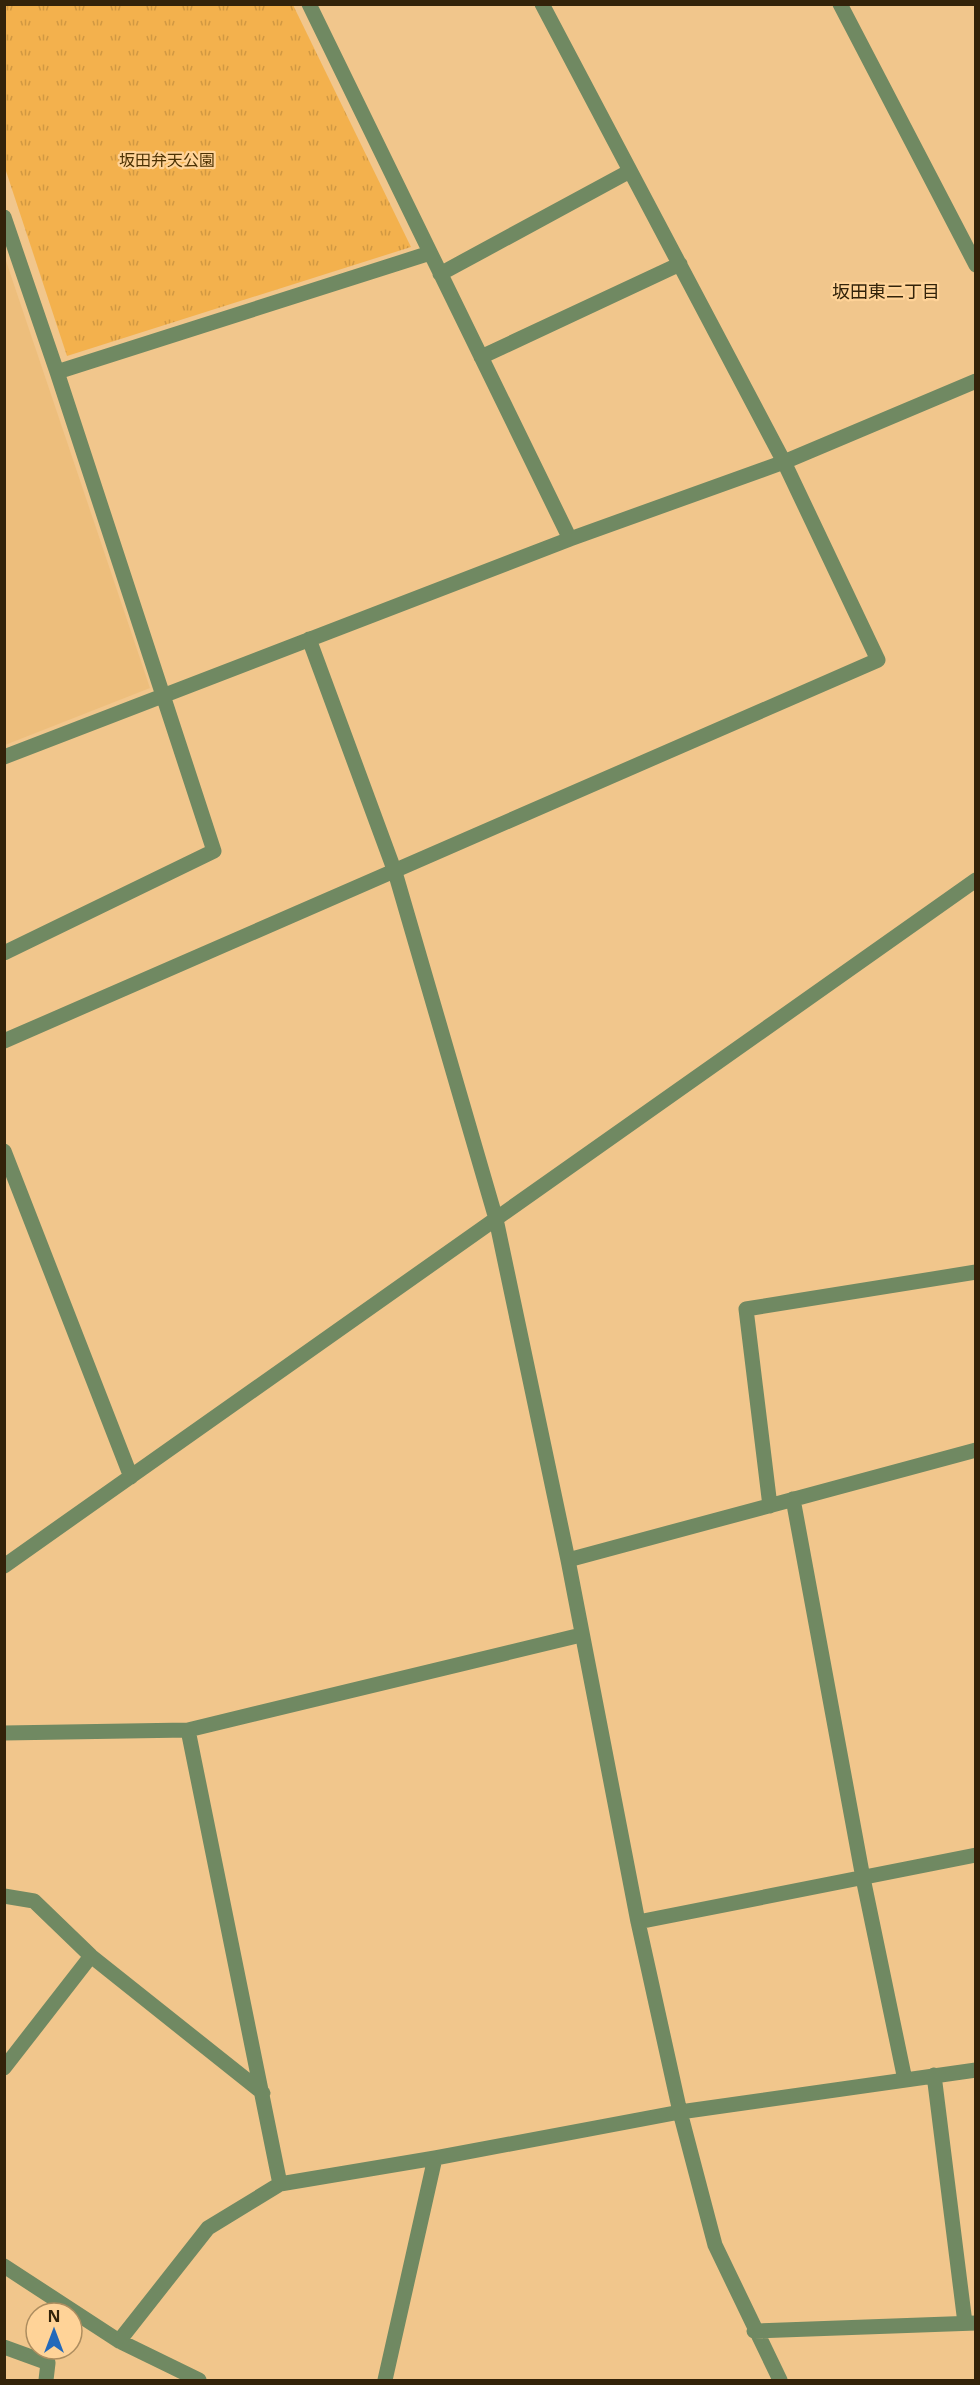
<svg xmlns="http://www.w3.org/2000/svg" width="980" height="2385" font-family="'Open Sans','Noto Sans JP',sans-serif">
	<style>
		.built { fill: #edbe7c }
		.park { fill: url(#park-tufts) }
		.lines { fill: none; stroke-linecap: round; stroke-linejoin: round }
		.minor { stroke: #708962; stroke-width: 15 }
		.labels { text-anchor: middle; stroke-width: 4.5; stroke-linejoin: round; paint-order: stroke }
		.park-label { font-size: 16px; fill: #4c3103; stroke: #ffd398 }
		.neighbourhood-label { font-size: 18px; fill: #33230a; stroke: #ffd398 }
	</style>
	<defs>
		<pattern id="park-tufts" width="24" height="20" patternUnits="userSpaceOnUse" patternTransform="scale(1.5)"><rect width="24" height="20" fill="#f3b14d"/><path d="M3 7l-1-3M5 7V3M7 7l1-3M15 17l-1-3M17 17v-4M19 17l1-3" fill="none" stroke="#d19842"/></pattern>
	</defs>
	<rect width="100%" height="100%" fill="#f1c68c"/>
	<path class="built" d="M5,258L150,688L5,745H4Z"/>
	<path class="park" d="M4,5H293L411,247L67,356L5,168Z"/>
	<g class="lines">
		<path class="minor" d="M309,4L570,539
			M840,4L976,265
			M4,217L57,372L214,851L4,953
			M440,274L630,171
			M481,357L680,264
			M57,372L430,253
			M309,639L395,872L496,1219L568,1560L638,1922L680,2112L715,2245L780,2380
			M4,757L570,539L784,462L976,381
			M4,1041L878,660L784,462L542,4
			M4,1151L131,1477
			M793,1499L863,1878L905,2080
			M770,1506L746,1309L976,1272
			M568,1560L976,1450
			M4,1566L976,880
			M188,1730L280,2184
			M4,1733L188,1730L581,1635
			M4,1896L34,1901L91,1956L263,2093
			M638,1922L976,1855
			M4,2068L91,1956
			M934,2075L965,2323
			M4,2266L119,2341L199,2380
			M754,2331L976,2323
			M119,2341L208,2228L280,2184L435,2158L680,2112L976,2070
			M4,2347L48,2363L46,2380
			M385,2380L435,2158"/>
	</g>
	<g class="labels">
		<g class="park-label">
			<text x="167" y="166">坂田弁天公園</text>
		</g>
		<g class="neighbourhood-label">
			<text x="886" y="298">坂田東二丁目</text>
		</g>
	</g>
	<rect width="980" height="2385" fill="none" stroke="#33230a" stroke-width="12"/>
	<g transform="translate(54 2331)"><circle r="28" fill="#ffd398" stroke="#ad8d5f" stroke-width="1.5"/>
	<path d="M0-4.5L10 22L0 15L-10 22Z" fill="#2369ba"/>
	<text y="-9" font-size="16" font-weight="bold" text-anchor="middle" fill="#33230a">N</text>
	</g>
</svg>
